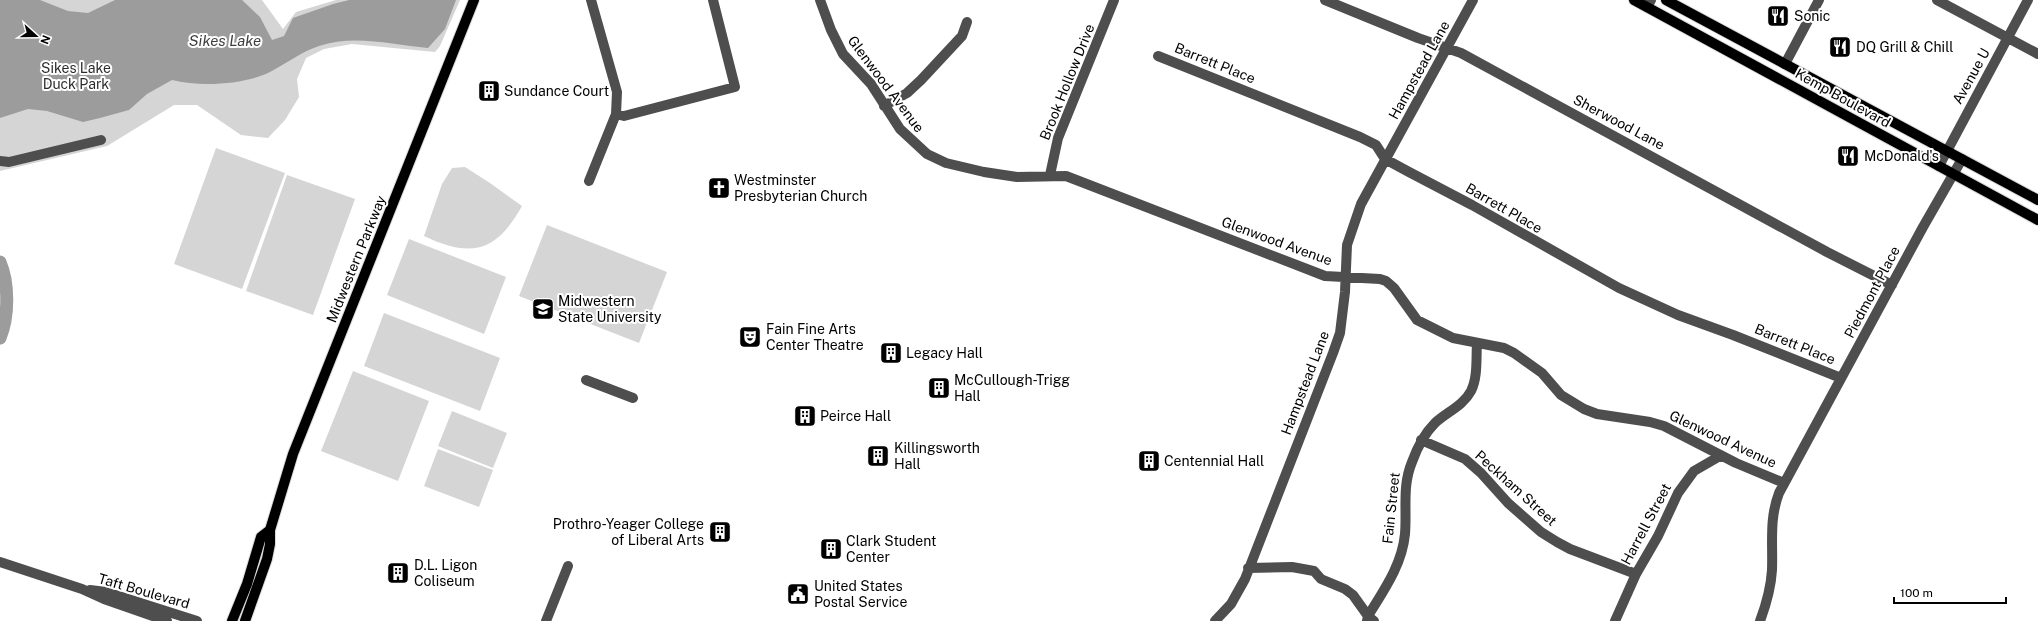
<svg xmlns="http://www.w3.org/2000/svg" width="2038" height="621" font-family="'Public Sans',sans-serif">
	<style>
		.green { fill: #d5d5d5 }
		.water { fill: #9c9c9c }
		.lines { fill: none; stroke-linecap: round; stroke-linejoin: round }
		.river { stroke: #9c9c9c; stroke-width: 13 }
		.major-casing { stroke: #dbdbdb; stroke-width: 12 }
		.minor { stroke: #4e4e4e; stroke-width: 10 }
		.major { stroke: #000; stroke-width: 10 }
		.labels { text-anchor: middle; stroke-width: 4; stroke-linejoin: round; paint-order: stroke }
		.poi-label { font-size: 14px; fill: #000; stroke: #fff; text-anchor: start }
		.street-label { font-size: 14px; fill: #000; stroke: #fff }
		.park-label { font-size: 14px; fill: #2c2c2c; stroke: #fff }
		.water-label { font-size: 15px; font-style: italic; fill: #3d3d3d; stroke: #fff }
	</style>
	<rect width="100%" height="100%" fill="#fff"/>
	<path class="green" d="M0,0H262L283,29L296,12L336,0H460L440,46L435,52L352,44L324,49L306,58L297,79L299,97L285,120L268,138L241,135L197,105H174L107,146L0,171Z
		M216,148L285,173L242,289L174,264Z
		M465,167L490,183L522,206C496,253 470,258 424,236L442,184L452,168Z
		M287,175L355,199L313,315L246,291Z
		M547,225L667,272L639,343L519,296Z
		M409,239L506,277L484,334L387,295Z
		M384,313L500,358L480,411L364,366Z
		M353,371L429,401L398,481L321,451Z
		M452,411L507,433L493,468L438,446Z
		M438,449L493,470L479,507L424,486Z"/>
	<path class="water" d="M0,0H40L68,11L88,13L115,0H242L260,17L272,40L284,36L293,18L333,4L349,0H456L445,29L428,48C393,45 354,34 319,46C301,52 287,63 270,72C244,85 200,87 172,80L147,94L129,110L100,118L83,122L47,111L28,109L0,118Z"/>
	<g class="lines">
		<path class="river" d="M0,262C9,283 9,316 0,338"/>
		<g class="major-casing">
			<path id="major" d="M1634,0L2038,220
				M1666,0L2038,200
				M232,621L247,584L261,537L270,530
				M245,621L267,559L270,544V530L293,454L474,0"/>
		</g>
		<path class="minor" d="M820,0L831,30L843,54L871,84L900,129L927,154L946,163L984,172L1017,177L1066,176L1325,276L1380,279L1386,281L1394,288L1417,320L1453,338L1504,348L1514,353L1542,373L1561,395L1584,409L1597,414L1650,422L1664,426L1736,463L1784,483
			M1325,0L1418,38L1461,53L1827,252L1892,285
			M1937,0L2038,54
			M1647,7L1651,0
			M1158,56L1360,137L1376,145L1385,159L1409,172L1472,205L1619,288L1678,315L1733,335L1841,378
			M1785,64L1819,0
			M884,106L907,93L921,80L962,36L967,22
			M616,114L624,116L735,87L713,0
			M0,161L9,162L101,140
			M1939,166L2028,0
			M1050,175L1058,138L1114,0
			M589,181L616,114L617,92L591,0
			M586,380L633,398
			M1421,440L1465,459L1481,473L1508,503L1541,532L1557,542L1570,549L1636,574
			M0,562L82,589L104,599L167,621
			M1248,568L1292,567L1314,571L1321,579L1345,589L1353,595L1368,616L1374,621
			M90,590L106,592L197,621
			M546,621L568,566
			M1215,621L1231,604L1245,579L1333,353L1340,333L1345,292L1347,245L1361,204L1473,0
			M1367,621L1368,616C1384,590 1402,565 1405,534C1407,509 1402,486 1412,462C1417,448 1424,434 1435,423C1447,412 1463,406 1471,391C1478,377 1476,358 1477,343
			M1615,621L1636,574L1658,536L1678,493L1694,471L1720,456
			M1760,621C1766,605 1771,587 1772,570C1773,544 1769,519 1779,493L1923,227L1962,159"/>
		<use href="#major" class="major"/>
	</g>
	<defs>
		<g id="restaurant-square" transform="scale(1.15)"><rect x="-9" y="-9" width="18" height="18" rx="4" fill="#000" stroke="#fff"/><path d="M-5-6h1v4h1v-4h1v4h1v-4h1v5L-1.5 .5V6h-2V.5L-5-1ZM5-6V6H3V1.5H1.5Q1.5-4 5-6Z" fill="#fff"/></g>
		<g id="building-square" transform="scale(1.15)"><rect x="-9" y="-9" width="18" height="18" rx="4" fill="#000" stroke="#fff"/><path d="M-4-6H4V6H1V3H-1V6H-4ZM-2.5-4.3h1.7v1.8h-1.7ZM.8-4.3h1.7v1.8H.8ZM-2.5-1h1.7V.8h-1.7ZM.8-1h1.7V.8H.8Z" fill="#fff"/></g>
		<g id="church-square" transform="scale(1.15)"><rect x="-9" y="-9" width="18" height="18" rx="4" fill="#000" stroke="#fff"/><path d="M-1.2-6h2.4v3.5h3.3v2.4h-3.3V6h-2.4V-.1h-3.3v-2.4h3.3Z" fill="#fff"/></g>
		<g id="university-square" transform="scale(1.15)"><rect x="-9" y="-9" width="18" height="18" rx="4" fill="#000" stroke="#fff"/><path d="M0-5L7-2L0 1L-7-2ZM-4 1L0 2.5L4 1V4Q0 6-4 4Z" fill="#fff"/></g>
		<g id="theatre-square" transform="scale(1.15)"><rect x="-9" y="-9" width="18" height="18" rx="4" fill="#000" stroke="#fff"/><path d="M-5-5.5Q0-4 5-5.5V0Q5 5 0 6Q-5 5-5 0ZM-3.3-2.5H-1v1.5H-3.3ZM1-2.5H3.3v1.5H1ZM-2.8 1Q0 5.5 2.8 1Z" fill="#fff"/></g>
		<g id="civic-square" transform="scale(1.15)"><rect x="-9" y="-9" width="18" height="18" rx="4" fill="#000" stroke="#fff"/><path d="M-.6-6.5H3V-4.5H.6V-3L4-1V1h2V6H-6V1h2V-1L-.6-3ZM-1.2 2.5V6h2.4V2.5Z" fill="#fff"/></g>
	</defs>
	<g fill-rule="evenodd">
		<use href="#restaurant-square" x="1778" y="16"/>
		<use href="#restaurant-square" x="1840" y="47"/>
		<use href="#building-square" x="489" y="91"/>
		<use href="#restaurant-square" x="1848" y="156"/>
		<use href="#church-square" x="719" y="188"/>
		<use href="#university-square" x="543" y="309"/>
		<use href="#theatre-square" x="750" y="337"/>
		<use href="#building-square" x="891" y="353"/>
		<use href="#building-square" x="939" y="388"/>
		<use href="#building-square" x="805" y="416"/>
		<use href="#building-square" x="878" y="456"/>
		<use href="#building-square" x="1149" y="461"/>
		<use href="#building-square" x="720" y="532"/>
		<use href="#building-square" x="831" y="549"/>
		<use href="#building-square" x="398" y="573"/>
		<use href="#civic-square" x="798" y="594"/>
	</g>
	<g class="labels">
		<g class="poi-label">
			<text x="1794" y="21">Sonic</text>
			<text x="1856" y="52">DQ Grill &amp; Chill</text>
			<text x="504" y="96">Sundance Court</text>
			<text x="1864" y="161">McDonald's</text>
			<text x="734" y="185">Westminster<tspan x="734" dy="16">Presbyterian Church</tspan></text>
			<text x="558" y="306">Midwestern<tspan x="558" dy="16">State University</tspan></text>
			<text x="766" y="334">Fain Fine Arts<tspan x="766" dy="16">Center Theatre</tspan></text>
			<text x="906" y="358">Legacy Hall</text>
			<text x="954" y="385">McCullough-Trigg<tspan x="954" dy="16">Hall</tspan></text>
			<text x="820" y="421">Peirce Hall</text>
			<text x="894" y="453">Killingsworth<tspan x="894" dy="16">Hall</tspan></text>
			<text x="1164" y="466">Centennial Hall</text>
			<text x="704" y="529" text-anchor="end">Prothro-Yeager College<tspan x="704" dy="16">of Liberal Arts</tspan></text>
			<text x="846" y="546">Clark Student<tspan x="846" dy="16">Center</tspan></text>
			<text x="414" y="570">D.L. Ligon<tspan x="414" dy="16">Coliseum</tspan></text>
			<text x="814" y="591">United States<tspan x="814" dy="16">Postal Service</tspan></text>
		</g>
		<g class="street-label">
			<text transform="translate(1215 63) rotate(22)" y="5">Barrett Place</text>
			<text transform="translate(1419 70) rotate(-61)" y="5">Hampstead Lane</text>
			<text transform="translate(1971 76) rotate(-61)" y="5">Avenue U</text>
			<text transform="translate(1067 82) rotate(-68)" y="5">Brook Hollow Drive</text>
			<text transform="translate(886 84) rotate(53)" y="5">Glenwood Avenue</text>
			<text transform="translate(1843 98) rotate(29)" y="5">Kemp Boulevard</text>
			<text transform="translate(1619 122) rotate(28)" y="5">Sherwood Lane</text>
			<text transform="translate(1504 208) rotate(30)" y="5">Barrett Place</text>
			<text transform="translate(1277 241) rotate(20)" y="5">Glenwood Avenue</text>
			<text transform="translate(356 259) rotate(-68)" y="5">Midwestern Parkway</text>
			<text transform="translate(1872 292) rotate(-62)" y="5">Piedmont Place</text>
			<text transform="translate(1795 344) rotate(22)" y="5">Barrett Place</text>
			<text transform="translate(1305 383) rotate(-69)" y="5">Hampstead Lane</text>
			<text transform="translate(1723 439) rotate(25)" y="5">Glenwood Avenue</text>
			<text transform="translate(1516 488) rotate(42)" y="5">Peckham Street</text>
			<text transform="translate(1391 508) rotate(-84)" y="5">Fain Street</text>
			<text transform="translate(1646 524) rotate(-62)" y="5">Harrell Street</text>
			<text transform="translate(144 591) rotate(16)" y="5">Taft Boulevard</text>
		</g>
		<g class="park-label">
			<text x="76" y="73">Sikes Lake<tspan x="76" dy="16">Duck Park</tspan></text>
		</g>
		<g class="water-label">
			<text x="225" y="46">Sikes Lake</text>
		</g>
	</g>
	<g transform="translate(36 36) rotate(111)" stroke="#ffffff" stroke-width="3" paint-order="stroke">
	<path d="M0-3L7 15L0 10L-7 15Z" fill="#000000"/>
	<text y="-6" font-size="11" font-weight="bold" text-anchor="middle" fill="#000000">N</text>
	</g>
	<path d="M1894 597v6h112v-6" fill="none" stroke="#000000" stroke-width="2"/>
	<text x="1900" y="597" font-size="12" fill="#000000" stroke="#ffffff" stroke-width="3" paint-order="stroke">100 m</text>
</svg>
